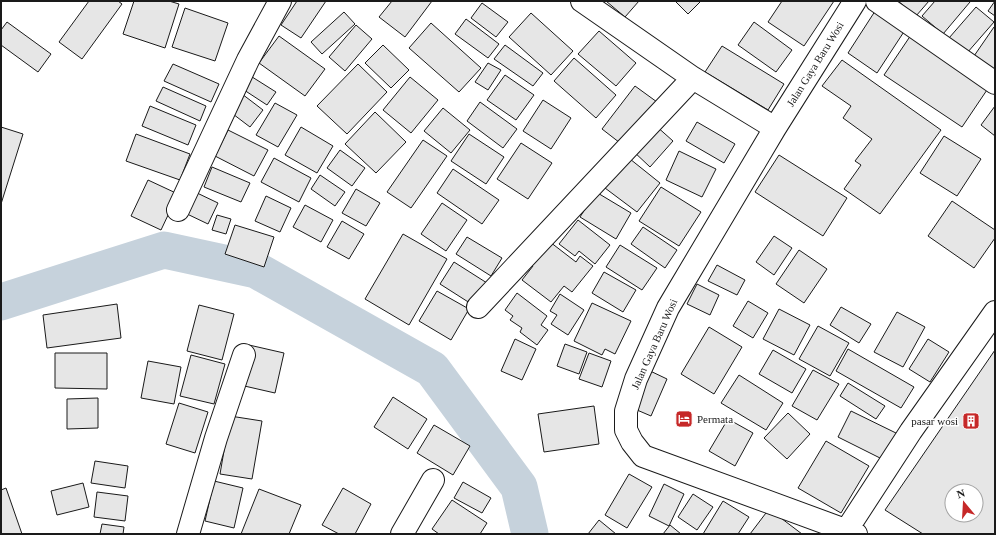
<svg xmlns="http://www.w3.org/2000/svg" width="996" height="535" font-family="'Times New Roman',serif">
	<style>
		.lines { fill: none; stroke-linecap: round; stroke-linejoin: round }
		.river { stroke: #c6d2dc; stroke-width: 37 }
		.building { fill: #e6e6e6; stroke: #1a1a1a; fill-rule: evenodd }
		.minor-casing { stroke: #1a1a1a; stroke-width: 24 }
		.minor { stroke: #fff; stroke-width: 22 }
		.labels { text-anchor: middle; stroke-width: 3; stroke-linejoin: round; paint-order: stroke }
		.street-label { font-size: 11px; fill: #1a1a1a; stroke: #fff }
		.poi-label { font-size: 11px; fill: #1a1a1a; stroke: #fff; text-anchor: start }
	</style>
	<rect width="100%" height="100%" fill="#fff"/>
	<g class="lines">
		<path class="river" d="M1,302L164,250L256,270L432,369L519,487L530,534"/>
	</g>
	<path class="building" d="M89,1H118L122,4L82,59L59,42Z
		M134,1H169L179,4L165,48L123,34Z
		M297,1H326L301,38L281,25Z
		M392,1H432L405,37L379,17Z
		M606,1H639L625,17Z
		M675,1H701L688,14Z
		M782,1H834L804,46L768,22Z
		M898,1H929L916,16Z
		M935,1H969L970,2L943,34L922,16Z
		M995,1V16L988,11Z
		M482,3L508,22L496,37L471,18Z
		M879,5L909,24L877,73L848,53Z
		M976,7L994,22L967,53L949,38Z
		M185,8L228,23L215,61L172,47Z
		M344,12L355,24L322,54L311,42Z
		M531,13L573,51L551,75L509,37Z
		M466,19L499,44L488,58L455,34Z
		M7,22L51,54L38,72L1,45V30Z
		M754,22L792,50L776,72L738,45Z
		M431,23L481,68L459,92L409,48Z
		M356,25L372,39L345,71L329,57Z
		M994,27L995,28V71L974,56Z
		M599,31L636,63L616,86L578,54Z
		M913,32L991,84L962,127L884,75Z
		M279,36L325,69L305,96L259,63Z
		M383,45L409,70L391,88L365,63Z
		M505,45L543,73L533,86L494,59Z
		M722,46L784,84L768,110L705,72Z
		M574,58L616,95L596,118L554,81Z
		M842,60L941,130L880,214L844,189L861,165L855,161L872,139L843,118L851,106L822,86Z
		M488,63L501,70L488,90L475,82Z
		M173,64L219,84L211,102L164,81Z
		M358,64L387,92L347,134L317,106Z
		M249,75L276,92L267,105L241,88Z
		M505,75L534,95L516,120L487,100Z
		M410,77L438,100L411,133L383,110Z
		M635,86L657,102L624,146L602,129Z
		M163,87L206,106L200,121L156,101Z
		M242,94L263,110L250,127L229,111Z
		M543,100L571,118L551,149L523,131Z
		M480,102L517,129L503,148L467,121Z
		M275,103L297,115L278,147L256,135Z
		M150,106L196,125L188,145L142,126Z
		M995,106V136L981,125Z
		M443,108L470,130L451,153L424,131Z
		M375,112L406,142L376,173L345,144Z
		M697,122L735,144L724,163L686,141Z
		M655,125L673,141L650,167L632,150Z
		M1,127L23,134L1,204Z
		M301,127L333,146L317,173L285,155Z
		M228,130L268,150L254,176L215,156Z
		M136,134L190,154L180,180L126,161Z
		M469,134L504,157L486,184L451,161Z
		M944,136L981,159L957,196L920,173Z
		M423,140L447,156L411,208L387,192Z
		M521,143L552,163L528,199L497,179Z
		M340,150L365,168L352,186L327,168Z
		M679,151L716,169L702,197L666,180Z
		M625,155L660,183L637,212L601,185Z
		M779,155L847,198L823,236L755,192Z
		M274,158L311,178L299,202L261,182Z
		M212,167L250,183L241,202L204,187Z
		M453,169L499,200L482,224L437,193Z
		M320,175L345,192L335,206L311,189Z
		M148,180L178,194L161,230L131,216Z
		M661,187L701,212L679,246L639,221Z
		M356,189L380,203L366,226L342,213Z
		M195,192L218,203L208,224L185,213Z
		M596,192L631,213L616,239L580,217Z
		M266,196L291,208L280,232L255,221Z
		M952,201L995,230V238L974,268L928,236Z
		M442,203L467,220L446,251L421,234Z
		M305,205L333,220L321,242L293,227Z
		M217,215L231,219L226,234L212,230Z
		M578,220L610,245L595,264L579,251L575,256L559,244Z
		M342,221L364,234L349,259L327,247Z
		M235,225L274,237L264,267L225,254Z
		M643,227L677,250L665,268L631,244Z
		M403,234L447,259L409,325L365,299Z
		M774,236L792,248L774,275L756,262Z
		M467,237L502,258L491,276L456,254Z
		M550,242L576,262L580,256L593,266L572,292L564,286L551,302L522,280L533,266L526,261Z
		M620,245L657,268L642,290L606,267Z
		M799,250L827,269L804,303L776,284Z
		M454,262L487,283L473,305L440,284Z
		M717,265L745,280L737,295L708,281Z
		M604,272L636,290L623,312L592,293Z
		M697,284L719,295L710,315L687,304Z
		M437,291L469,309L451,340L419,321Z
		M517,293L547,316L541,325L548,330L537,345L520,332L522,328L510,320L513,316L505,310Z
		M560,294L584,310L568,335L551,324L557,315L550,311Z
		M748,301L768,313L753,338L733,326Z
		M592,303L631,321L615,354L605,349L602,355L574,341Z
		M117,304L121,338L47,348L43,315Z
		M199,305L234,314L222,360L187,351Z
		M841,307L871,324L859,343L830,325Z
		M779,309L810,325L794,355L763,339Z
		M897,312L925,327L903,367L874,352Z
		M818,326L849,343L830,376L799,359Z
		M709,327L742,347L714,394L681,374Z
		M515,339L536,349L522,380L501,371Z
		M928,339L949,352L930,382L909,369Z
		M565,344L587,352L579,374L557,366Z
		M249,345L284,353L275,393L240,385Z
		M848,349L914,387L901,408L836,371Z
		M773,350L806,369L792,393L759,374Z
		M995,350V534H923L885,510ZM952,491H976V515H952Z
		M55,353H107V389L55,388Z
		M589,353L611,361L602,387L579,379Z
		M191,355L225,364L214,404L180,396Z
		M148,361L181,367L174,404L141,398Z
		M646,369L667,379L651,416L630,407Z
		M813,370L839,384L817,420L792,406Z
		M739,375L783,403L766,430L721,403Z
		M848,383L885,406L876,419L840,396Z
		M393,397L427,419L408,449L374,427Z
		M98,398V428L67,429V399Z
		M179,403L208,412L195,453L166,444Z
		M594,406L599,444L544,452L538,414Z
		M851,411L898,434L884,460L838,437Z
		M788,413L810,434L787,459L764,438Z
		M230,416L262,421L252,479L220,474Z
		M728,419L753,433L735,466L709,451Z
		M434,425L470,446L453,475L417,453Z
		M826,441L869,466L841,513L798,488Z
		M95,461L128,466L125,488L91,483Z
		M629,474L652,487L627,528L605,515Z
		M214,481L243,488L234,528L205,521Z
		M463,482L491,498L482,513L454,498Z
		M83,483L89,507L57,515L51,491Z
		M664,484L684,494L669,526L649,516Z
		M6,488L22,534H1V490Z
		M343,488L371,504L355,534H339L322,525Z
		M259,489L301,505L289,534H241Z
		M97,492L128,496L125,521L94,517Z
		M693,494L713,507L697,530L678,517Z
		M452,500L487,523L480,534H439L432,529Z
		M723,501L749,517L738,534H703Z
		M769,509L802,534H750Z
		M599,520L616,534H588Z
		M102,524L124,527L123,534H100Z
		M670,525L681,534H663Z"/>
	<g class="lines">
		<g class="minor-casing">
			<path id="minor" d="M582,1L693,78L775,128
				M855,1L775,128L668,308L636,379L626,411V430L632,442L643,456L856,534
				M877,1L995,83
				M178,210L248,60L280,1
				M478,307L693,78
				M188,534L216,438L244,355
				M402,534L433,480
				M844,534L911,431L995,312"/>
		</g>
		<use href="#minor" class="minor"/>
	</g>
	<defs>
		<g id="hotel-square" transform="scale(0.9)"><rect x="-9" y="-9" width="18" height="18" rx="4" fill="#c62828" stroke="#fff"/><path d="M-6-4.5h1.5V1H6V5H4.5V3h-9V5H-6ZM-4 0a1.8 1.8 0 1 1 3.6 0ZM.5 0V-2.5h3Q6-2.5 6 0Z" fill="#fff"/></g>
		<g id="building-square" transform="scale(0.9)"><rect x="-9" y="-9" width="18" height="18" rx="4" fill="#c62828" stroke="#fff"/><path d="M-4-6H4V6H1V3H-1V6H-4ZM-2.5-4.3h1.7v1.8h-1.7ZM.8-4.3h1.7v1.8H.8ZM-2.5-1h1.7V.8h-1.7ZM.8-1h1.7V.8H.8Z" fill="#fff"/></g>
	</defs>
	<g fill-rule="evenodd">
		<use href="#hotel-square" x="684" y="419"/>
		<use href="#building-square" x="971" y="421"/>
	</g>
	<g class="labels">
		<g class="street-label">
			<text transform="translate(815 64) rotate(-58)" y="4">Jalan Gaya Baru Wosi</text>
			<text transform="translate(654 344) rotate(-66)" y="4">Jalan Gaya Baru Wosi</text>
		</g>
		<g class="poi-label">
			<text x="697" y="423">Permata</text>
			<text x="958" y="425" text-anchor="end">pasar wosi</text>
		</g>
	</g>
	<rect width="996" height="535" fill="none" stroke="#1a1a1a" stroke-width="4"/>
	<g transform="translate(964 503) rotate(342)"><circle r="19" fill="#ffffff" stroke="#a3a3a3"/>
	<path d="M0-3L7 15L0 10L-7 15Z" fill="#c62828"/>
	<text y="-6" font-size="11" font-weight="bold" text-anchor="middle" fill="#1a1a1a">N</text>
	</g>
</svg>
